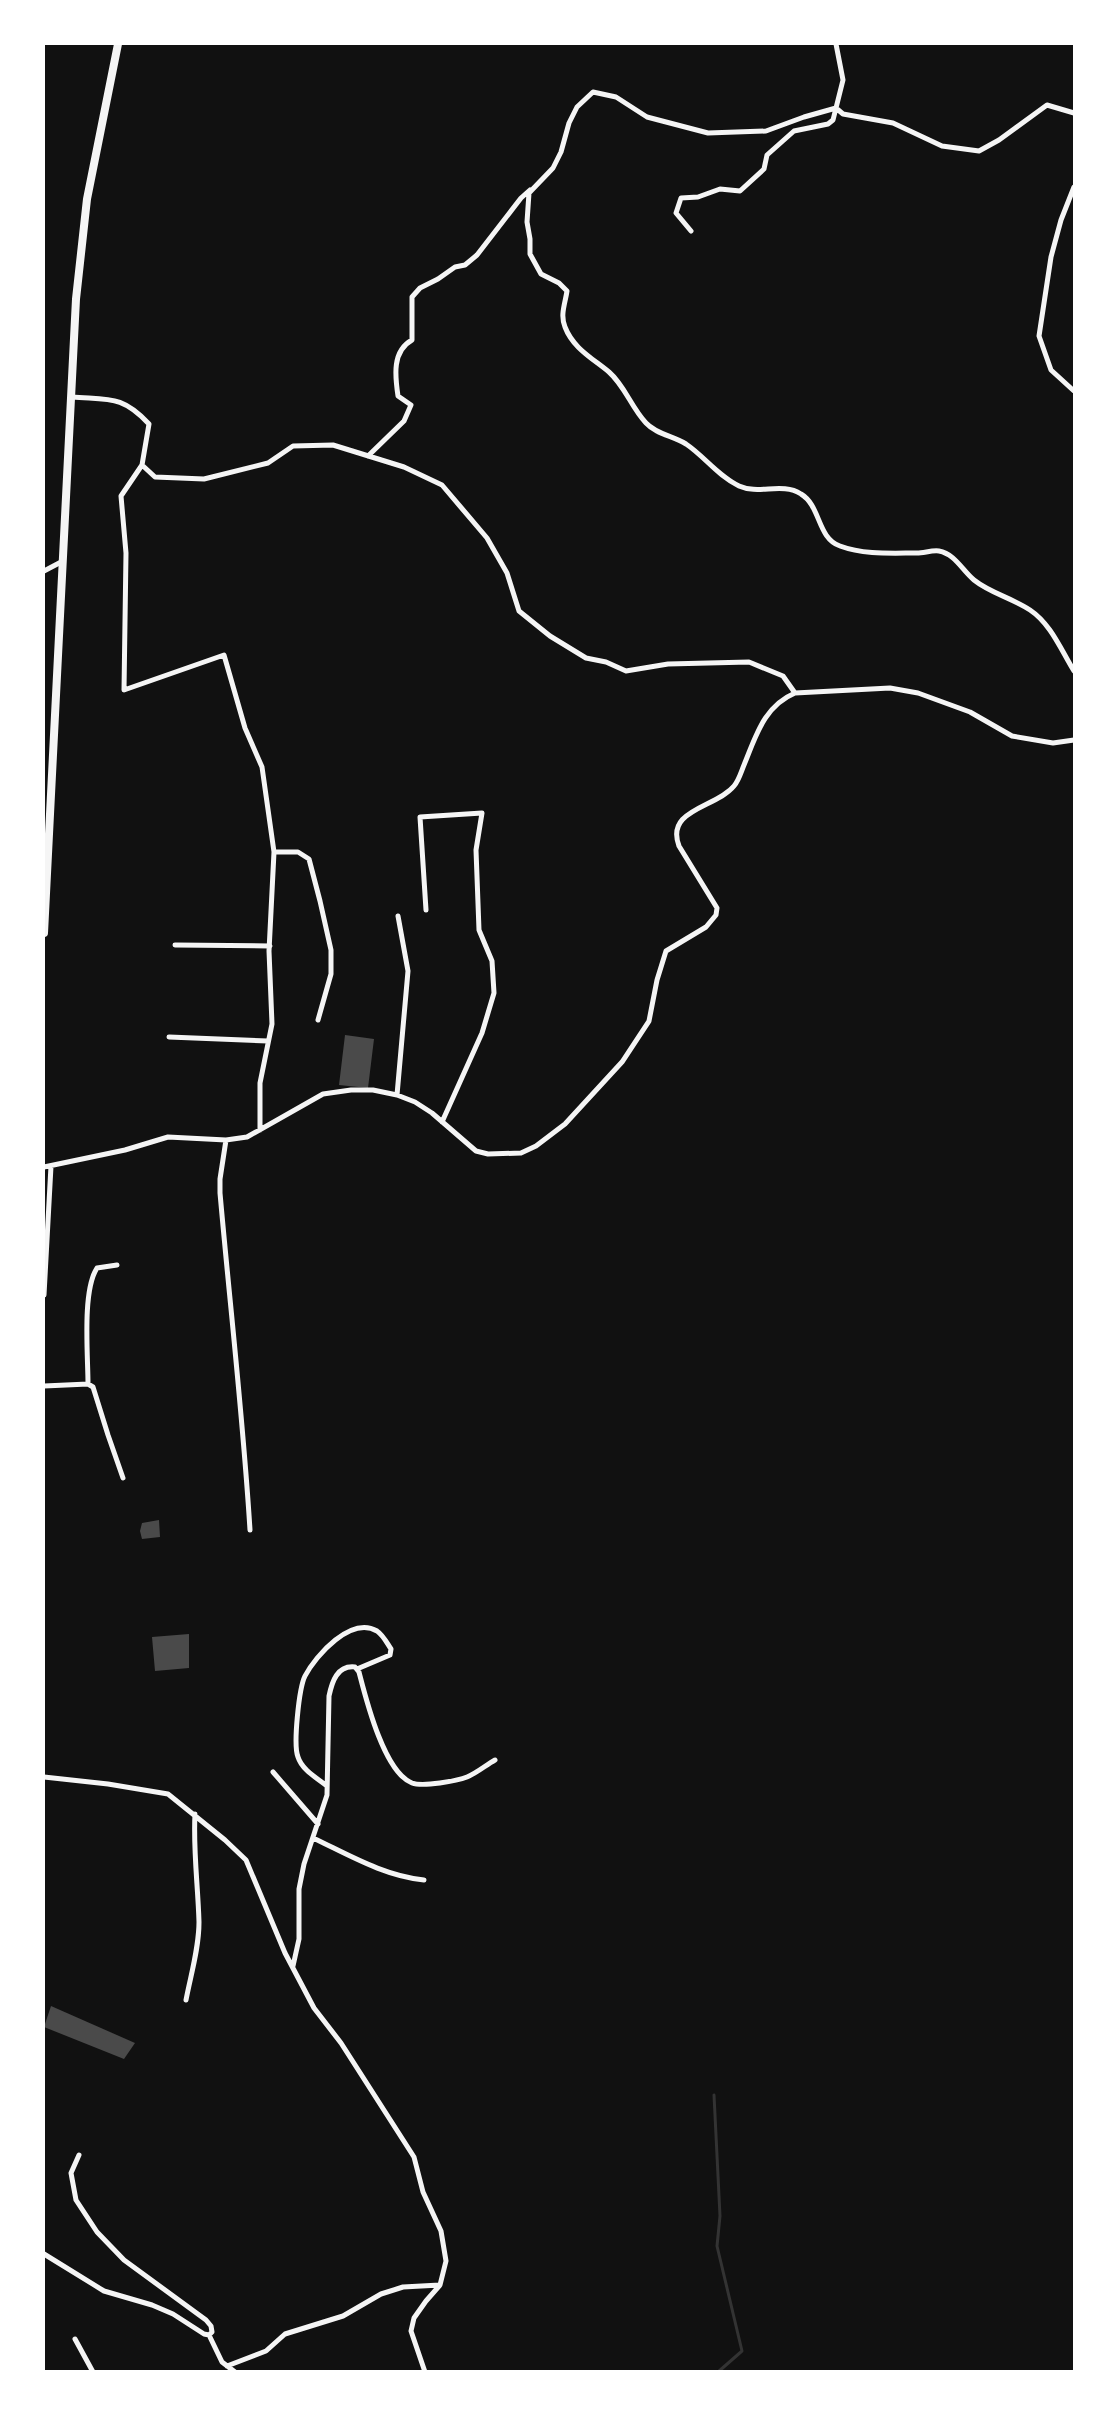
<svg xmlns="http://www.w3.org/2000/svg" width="1118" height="2415" font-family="'Open Sans',sans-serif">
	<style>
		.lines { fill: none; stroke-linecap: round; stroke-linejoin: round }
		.stream { stroke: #333; stroke-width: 3 }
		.building { fill: #4a4a4a }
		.minor { stroke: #f5f5f5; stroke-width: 5 }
		.trunk { stroke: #f5f5f5; stroke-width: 8 }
	</style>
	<rect width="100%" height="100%" fill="#111"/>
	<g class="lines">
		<path class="stream" d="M714,2095L720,2216L717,2246L742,2351L718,2372"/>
	</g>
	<path class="building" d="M345,1035L374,1039L368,1088L339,1085Z
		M159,1520L160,1537L142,1539L140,1531L142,1523Z
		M189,1634V1668L155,1671L152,1637Z
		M51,2006L135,2043L124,2059L44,2027Z"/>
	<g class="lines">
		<path class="minor" d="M836,44L843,80L836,108L843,114L893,123L942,146L979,151L999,140L1047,105L1074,113
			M1074,187L1061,220L1051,257L1039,336L1051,370L1074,391
			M691,231L676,213L681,198L698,197L720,189L740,191L764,169L767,155L794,131L828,124L833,120L836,108L804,117L766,131L708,133L647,117L616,97L593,92L577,107L569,123L561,152L553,168L529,193L527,222L530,239V254L541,274L559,283L567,291C565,304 560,315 565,327C573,348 592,358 609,372C625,386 631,407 646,423C656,434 673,436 686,444C704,456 718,476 739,486C759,495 782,482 801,494C821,506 817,538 840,546C864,555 892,553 917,553C924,553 932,550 939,551C955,554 962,570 974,580C990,593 1012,598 1030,610C1051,624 1061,650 1074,671
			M72,397C109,400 122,395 149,424L142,465L155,477L204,479L268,463L293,446L333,445L404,467L442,485L487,538L507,573L519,611L550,636L586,658L606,662L626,671L668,664L749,662L783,676L795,693
			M368,456L404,421L411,405L398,396C395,376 392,351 412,340V297L420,288L438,279L455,267L465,265L477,255L521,198L530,190
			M142,465L121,496L126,553L124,690L224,655L245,728L262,767L274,852L269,951L272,1024L260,1083V1130
			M44,571L63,561
			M274,852H298L309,859L320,901L331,950V974L318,1020
			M426,910L420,817L482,813L476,850L479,930L492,961L494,993L482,1033L442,1122
			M175,945L270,946
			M169,1037L268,1041
			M397,1095L408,971L398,916
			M226,1140L220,1179V1193C230,1306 243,1417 250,1530
			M44,1167L125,1150L168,1137L226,1140L247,1137L323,1094L351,1090H373L397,1095L415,1102L432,1113L476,1151L488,1154L521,1153L536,1146L565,1124L622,1062L649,1021L657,980L666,951L706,927L716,915L717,908L679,846C665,809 716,808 734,786C739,780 741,772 744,765C756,736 764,706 795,693L890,688L918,693L970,712L1012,736L1053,743L1074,740
			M44,1295L51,1166
			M88,1384C88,1355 82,1291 97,1268L117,1265
			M44,1386L88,1384L93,1387L108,1435L123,1478
			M273,1772L318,1824
			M44,1777L108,1784L168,1794L225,1840L246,1860L285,1953L314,2008L341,2043L414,2157L423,2192L441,2231L446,2261L440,2285L426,2301L414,2318L411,2331L425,2372
			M327,1786C317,1778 302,1770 298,1757C293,1745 299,1688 305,1676C316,1655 351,1616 377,1631C383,1635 387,1643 391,1649L390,1655L357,1669
			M313,1838C349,1855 384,1876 424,1880
			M293,1966L299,1939V1889L304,1864L327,1795L329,1696C332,1682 337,1665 355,1667L359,1672C366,1699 384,1772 412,1783C423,1787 457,1781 467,1777C477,1773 486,1765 495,1760
			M186,2000C191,1974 199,1948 199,1922C198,1886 193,1850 195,1814
			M44,2254L104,2291L152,2305L173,2314L204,2334L209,2335L212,2332L211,2326L206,2320L124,2260L97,2232L76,2200L71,2173L79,2155
			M209,2335L222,2362L235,2372
			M75,2339L93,2372
			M227,2366L266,2351L285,2334L343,2316L381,2294L403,2287L440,2285"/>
		<path class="trunk" d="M44,933L76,299L87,199L118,44"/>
	</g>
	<rect width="1118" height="2415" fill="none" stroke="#ffffff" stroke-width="90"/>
</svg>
